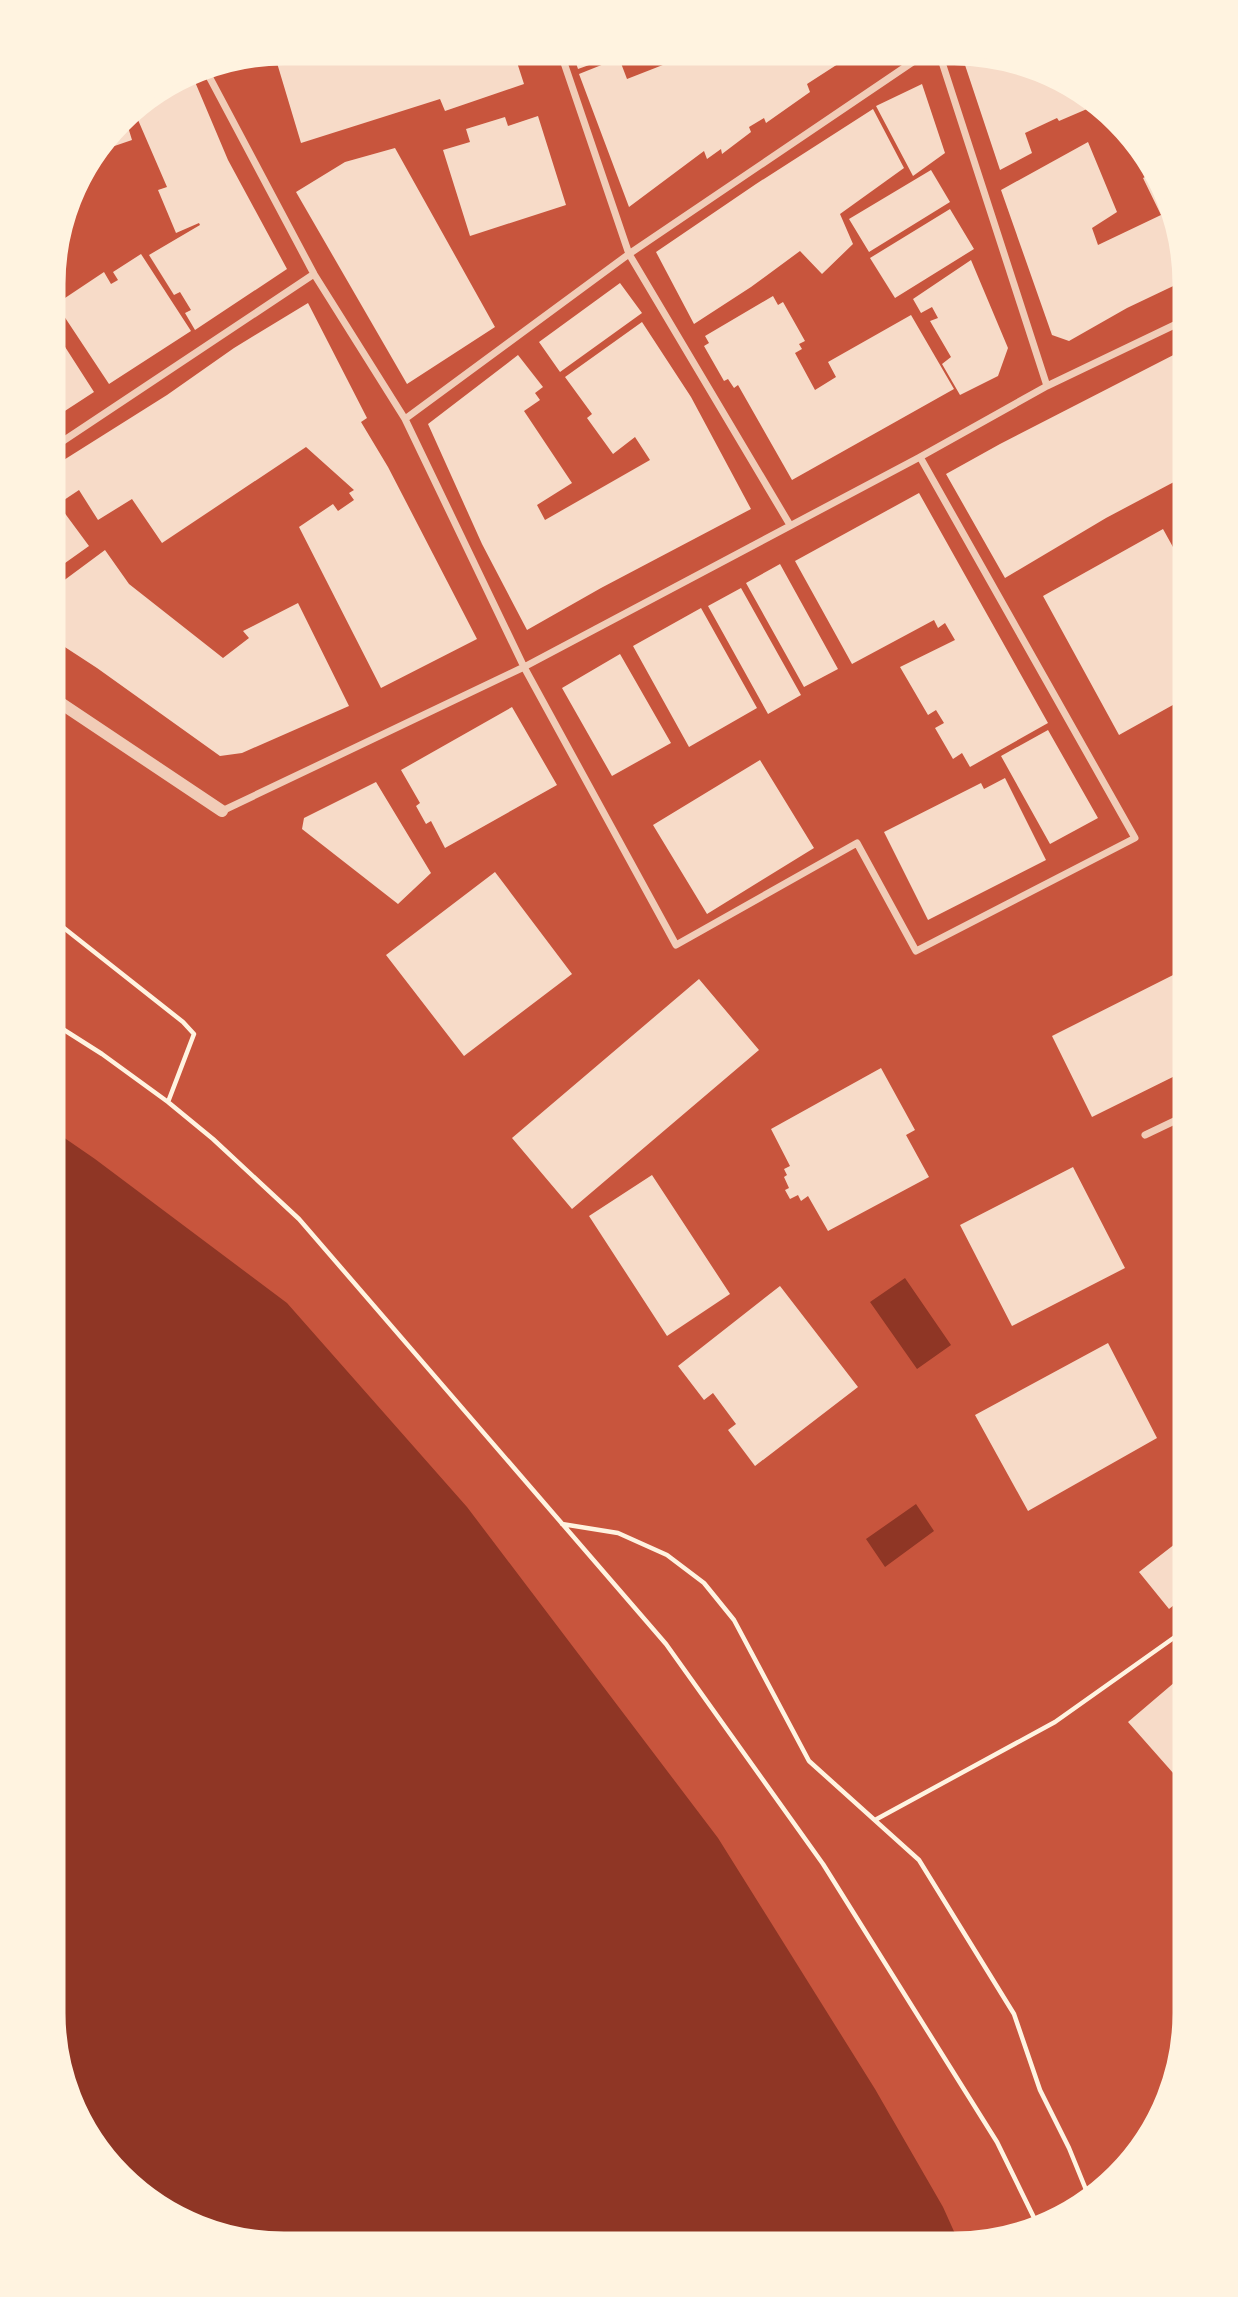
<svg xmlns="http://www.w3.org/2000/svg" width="1238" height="2297" font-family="'DejaVu Sans',sans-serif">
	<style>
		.water { fill: #8f3625 }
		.building { fill: #f7dbc8 }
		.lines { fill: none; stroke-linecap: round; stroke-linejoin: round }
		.path { stroke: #fff3e0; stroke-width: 4.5 }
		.minor { stroke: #f1ccb7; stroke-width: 7 }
		.tertiary { stroke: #f1ccb7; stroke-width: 12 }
		.rim { fill: none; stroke: #fff3e0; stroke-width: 9 }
	</style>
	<rect width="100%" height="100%" fill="#c8553d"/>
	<path class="water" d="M50,1128L95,1159L287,1303L467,1507L718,1838L875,2089L943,2207L961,2247L253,2246L181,2224L129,2190L62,2089L49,2013Z
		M905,1278L951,1345L917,1369L870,1302Z
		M916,1504L934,1531L885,1567L866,1539Z"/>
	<path class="building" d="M323,49L513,50L524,84L445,111L440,99L301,143L277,63Z
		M572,51H616L617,55L578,69Z
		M671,51L718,52L855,53L807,84L810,92L766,123L764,118L749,127L751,132L722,154L721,149L707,159L704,151L629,207L579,74L619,58L627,79L673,61Z
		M961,53H999L1101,103L1059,121L1057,118L1025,133L1032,153L1000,170Z
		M190,70L228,160L287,269L195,330L185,313L191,310L180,292L174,295L149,255L200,225L199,223L176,233L158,190L167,187L132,106Z
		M922,84L945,153L913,176L876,106Z
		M873,109L904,168L840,214L853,244L822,274L800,251L751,287L694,324L656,252L756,184Z
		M124,114L132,140L94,153Z
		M538,116L566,205L470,236L443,150L470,142L466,129L505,117L508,126Z
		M1088,142L1117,212L1092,228L1098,245L1161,215L1143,178L1153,173L1176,208L1185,261L1181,256L1188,279L1127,308L1069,341L1052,335L1001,190Z
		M395,148L495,327L407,384L296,192L345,162Z
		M931,170L950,202L869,252L849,219Z
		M950,209L974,249L895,298L870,258Z
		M141,254L191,331L109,384L56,304L104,272L111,284L118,280L113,272Z
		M971,260L1008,348L998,376L960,395L942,364L951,357L930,321L938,318L932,307L921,313L913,299Z
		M620,283L642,313L560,372L539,342Z
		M773,296L778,305L783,302L805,341L799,344L802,349L795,353L815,390L836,377L828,362L911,315L954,389L792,480L738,385L734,388L728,379L724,381L704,346L709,343L705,336Z
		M308,303L367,418L361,422L388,467L477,639L381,688L299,527L333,504L338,511L354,500L349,493L354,490L306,447L162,543L132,499L98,520L79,490L58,504L89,546L51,573V468L167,395L234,348Z
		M642,322L691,397L751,509L601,588L527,630L482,544L428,424L518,355L543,387L535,393L540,400L524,411L572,483L537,505L545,520L650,460L635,437L613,454L587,418L592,414L565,377Z
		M51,325L94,392L51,420Z
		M1189,347V474L1106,518L1005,578L946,474L1000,444Z
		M919,493L1048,723L970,767L962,753L953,759L935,728L944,723L936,710L928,715L900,667L955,640L945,623L938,628L934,620L852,664L795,561Z
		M1163,529L1189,576V696L1119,735L1043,596Z
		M105,550L129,584L223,658L249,638L243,631L298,603L349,706L242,753L220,756L97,668L51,638V590Z
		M780,564L838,669L804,687L746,583Z
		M741,588L801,695L768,714L708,606Z
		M701,608L757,708L689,747L633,646Z
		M620,654L671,743L612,776L562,688Z
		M512,707L557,785L445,848L431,821L426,824L416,806L420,803L401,770Z
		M1048,730L1098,818L1050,844L1001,756Z
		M760,760L814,848L707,914L653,825Z
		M1005,778L1046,860L928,920L884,832L981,783L984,789Z
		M376,782L431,873L398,904L302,829L304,818Z
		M495,872L572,974L464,1056L386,955Z
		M1189,967V1069L1092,1117L1052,1036Z
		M699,979L759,1050L572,1209L512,1138Z
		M881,1068L915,1130L906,1135L929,1177L828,1231L808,1196L801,1201L798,1195L790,1199L785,1190L789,1188L784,1177L787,1175L784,1169L790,1166L771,1129Z
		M1073,1167L1125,1268L1012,1326L960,1225Z
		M652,1175L730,1294L667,1336L589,1216Z
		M780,1286L858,1387L755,1466L728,1430L736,1424L713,1393L704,1400L678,1366Z
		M1108,1343L1157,1438L1028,1511L975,1415Z
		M1189,1533V1593L1169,1609L1139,1572Z
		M1189,1670V1791L1128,1722Z"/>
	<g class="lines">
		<path class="path" d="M50,917L183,1022L194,1034L168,1102
			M50,1021L102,1054L168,1102L213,1139L299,1219L666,1644L823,1864L997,2142L1040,2230
			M562,1524L618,1533L667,1555L704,1583L734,1620L809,1761L919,1860L1014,2014L1040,2090L1069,2148L1091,2202
			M875,1820L1055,1722L1189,1627"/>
		<path class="minor" d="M560,51L629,254L790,525
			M939,53L1047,386
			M203,65L314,274L405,419L524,667L676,945L857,843L916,951L1135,838L920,457
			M405,419L629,254L926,53
			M51,449L314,274
			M222,811L524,667L920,457L1047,386L1189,318
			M1145,1135L1189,1114"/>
		<path class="tertiary" d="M50,696L222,811"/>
	</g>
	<path d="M0 0H1238V2297H0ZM284 61H954A223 223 0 0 1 1177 284V2013A223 223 0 0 1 954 2236H284A223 223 0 0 1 61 2013V284A223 223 0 0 1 284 61Z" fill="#fff3e0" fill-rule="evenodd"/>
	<path class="rim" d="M284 61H954A223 223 0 0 1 1177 284V2013A223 223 0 0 1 954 2236H284A223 223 0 0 1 61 2013V284A223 223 0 0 1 284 61Z"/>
</svg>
